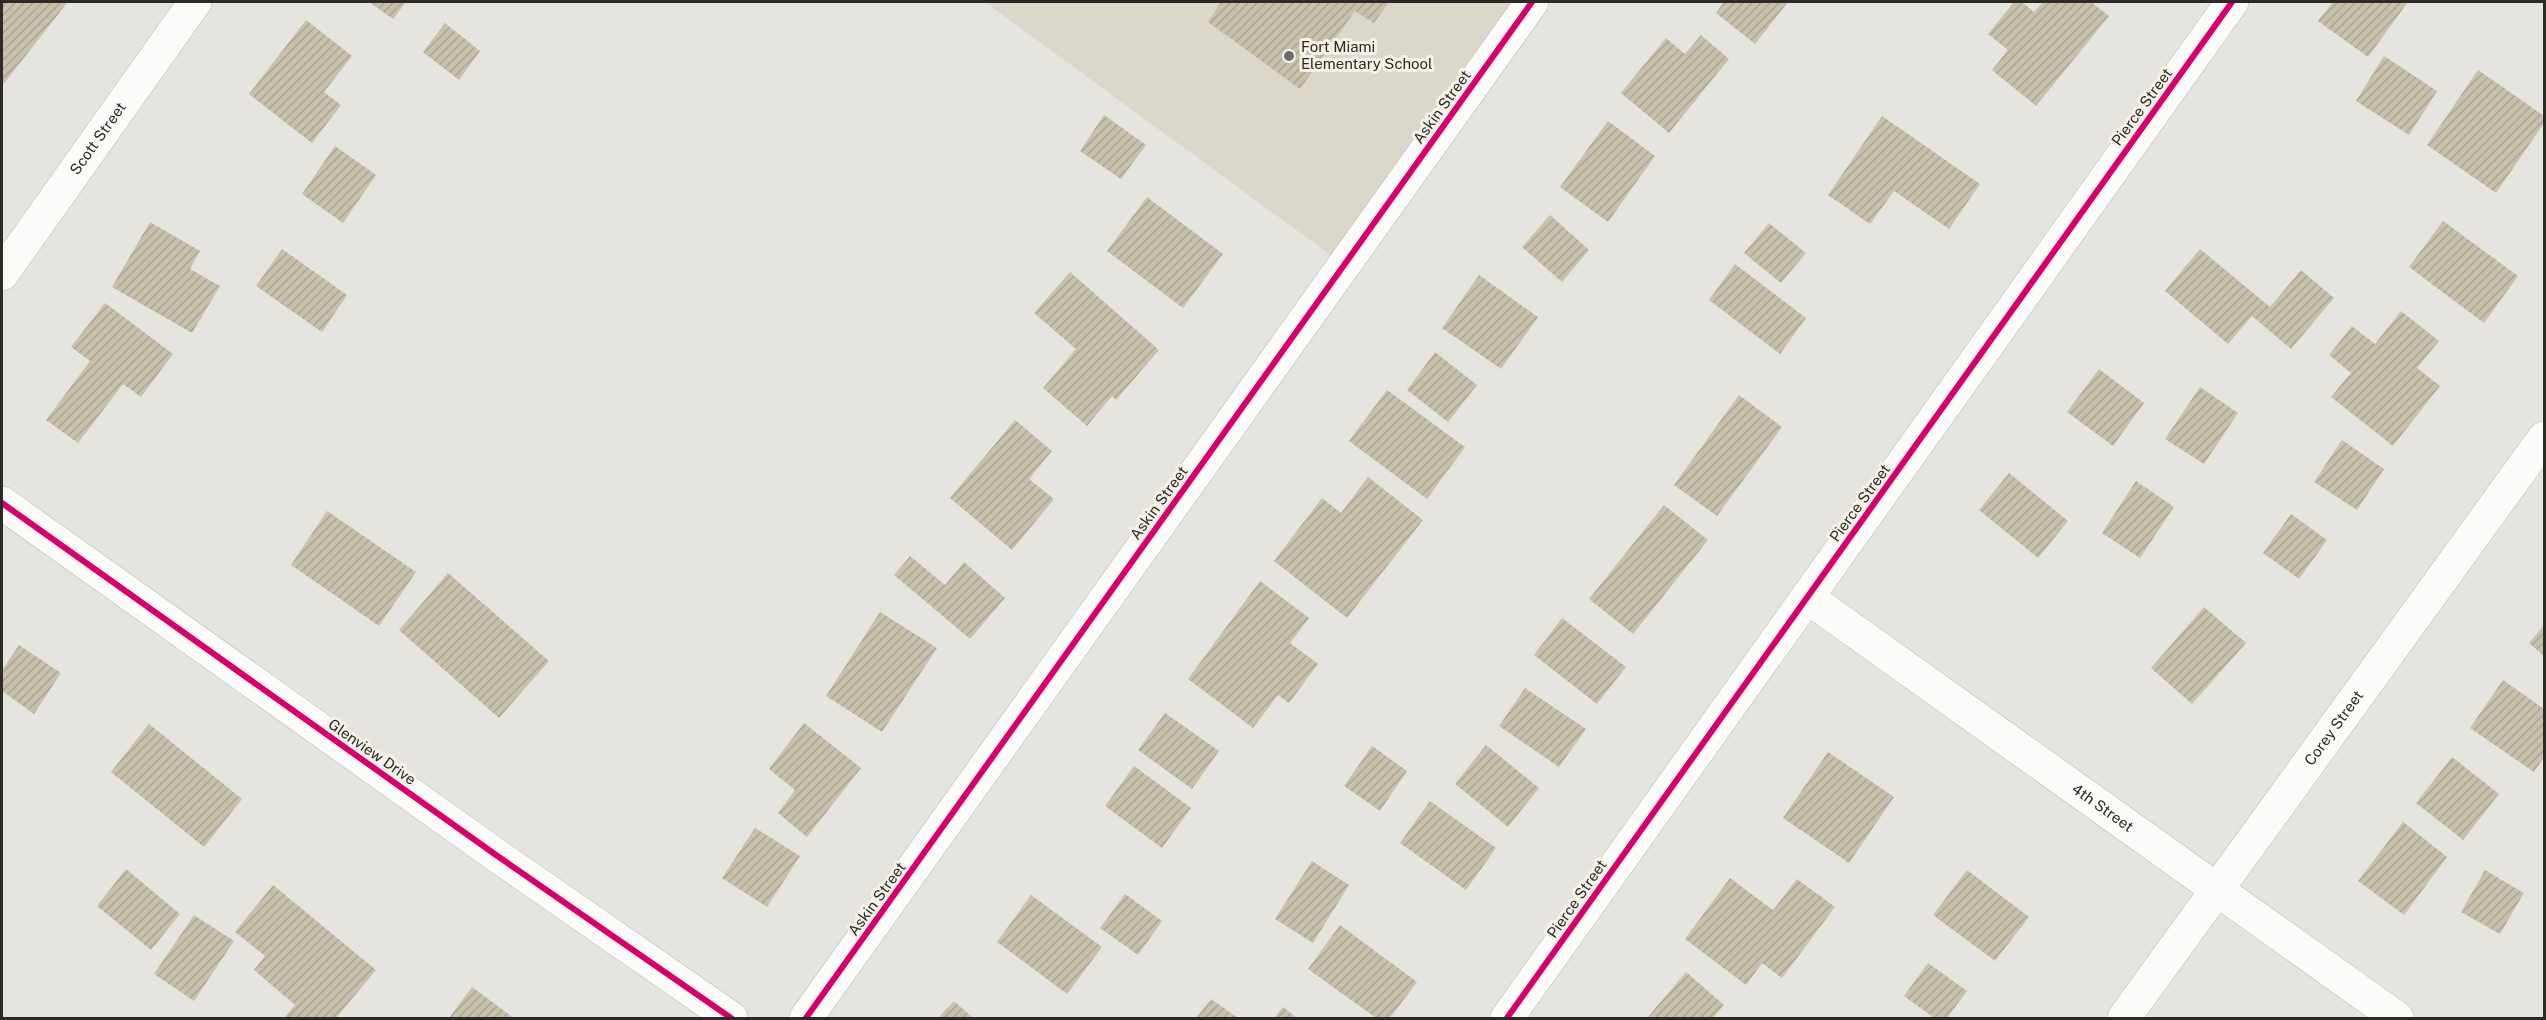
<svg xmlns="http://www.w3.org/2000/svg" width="2546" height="1020" font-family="'Public Sans',sans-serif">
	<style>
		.built { fill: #dbd7cb }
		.building { fill: url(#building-hatch) }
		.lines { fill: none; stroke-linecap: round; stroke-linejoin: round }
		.minor-casing { stroke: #b9b8b4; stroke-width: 34 }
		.minor { stroke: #fbfbfa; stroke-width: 33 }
		.cycleway-casing { stroke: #f6f2e8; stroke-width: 10 }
		.cycleway { stroke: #d6006c; stroke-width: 6 }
		.poi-dot { fill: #6c6b66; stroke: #f6f2e8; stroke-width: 2 }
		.labels { text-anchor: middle; stroke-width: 6; stroke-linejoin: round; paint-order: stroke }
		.poi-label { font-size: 15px; fill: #2b2a26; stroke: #f6f2e8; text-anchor: start }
		.street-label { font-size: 15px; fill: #2b2a26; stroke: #f6f2e8 }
	</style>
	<defs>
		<pattern id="building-hatch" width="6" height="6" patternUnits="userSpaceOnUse" patternTransform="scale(1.5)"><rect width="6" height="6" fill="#c7c0ac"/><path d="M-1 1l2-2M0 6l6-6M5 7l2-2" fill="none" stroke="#aba594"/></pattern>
	</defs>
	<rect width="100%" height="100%" fill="#e6e4de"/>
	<path class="built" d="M985,2H1532L1344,265Z"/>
	<path class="building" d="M2,2L67,3L2,86Z
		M369,2H406L393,19Z
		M1221,2H1389L1374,23L1355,11L1300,89L1208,22Z
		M1724,2H1788L1755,44L1716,13Z
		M2014,2H2022L2034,12L2043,2H2091L2109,16L2036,106L1992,70L2008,50L1988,34Z
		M2333,2H2408L2368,57L2318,21Z
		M306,20L352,56L324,92L341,105L312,143L249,94Z
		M445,23L480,51L459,80L423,52Z
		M1701,35L1729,59L1669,133L1621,93L1666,38L1685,54Z
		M2384,56L2437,91L2409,135L2356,101Z
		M2478,70L2544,116V123L2496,193L2427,145Z
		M1104,115L1146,145L1121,179L1080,151Z
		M1882,116L1980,184L1949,229L1894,191L1870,224L1828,195Z
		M1608,121L1655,156L1608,222L1560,187Z
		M335,146L376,175L343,223L302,194Z
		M1147,197L1223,254L1183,308L1107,251Z
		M1550,215L1589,250L1562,282L1522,247Z
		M2443,221L2518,276L2484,323L2409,267Z
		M150,222L200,251L190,269L220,286L192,333L112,287Z
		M1769,223L1806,253L1781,283L1744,253Z
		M282,249L347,295L322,332L256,286Z
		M2200,249L2270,307L2301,270L2334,298L2291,349L2252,316L2228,344L2165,291Z
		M1735,264L1806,318L1780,354L1709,300Z
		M1070,272L1159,350L1116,400L1112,396L1087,426L1043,388L1076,349L1034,313Z
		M1479,275L1538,317L1501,369L1442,328Z
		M105,303L173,354L141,397L123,384L78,443L46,420L90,361L71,347Z
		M2401,311L2439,341L2417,368L2440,386L2393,446L2331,397L2351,373L2329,355L2352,326L2375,344Z
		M1435,352L1477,385L1448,422L1407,390Z
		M2099,369L2144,403L2113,446L2067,412Z
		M2200,387L2238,413L2204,464L2165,439Z
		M1387,390L1465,447L1427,499L1349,441Z
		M1739,395L1782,427L1717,516L1674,485Z
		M1015,420L1052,451L1029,479L1054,499L1012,550L950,498Z
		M2342,440L2384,469L2357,510L2314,482Z
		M2009,473L2068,521L2038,558L1979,510Z
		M1368,477L1423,520L1347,618L1274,561L1322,498L1341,513Z
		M2136,481L2174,507L2140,558L2102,533Z
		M1664,505L1708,540L1633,634L1589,599Z
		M327,511L416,572L379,626L291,565Z
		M2291,514L2327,540L2299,579L2263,553Z
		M910,556L945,585L964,562L1005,598L970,639L894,575Z
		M448,573L549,661L499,718L399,630Z
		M1260,581L1309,618L1290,643L1318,664L1289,703L1278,695L1253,728L1188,679Z
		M2204,607L2246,643L2192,704L2151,668Z
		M880,612L937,648L882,732L826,696Z
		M1562,618L1626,667L1597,704L1534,655Z
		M2544,625V656L2529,643Z
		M19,645L61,673L34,714L2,691V670Z
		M2503,680L2544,709V757L2534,772L2470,728Z
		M1525,688L1586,729L1559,767L1499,726Z
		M1165,713L1219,751L1192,789L1138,750Z
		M804,723L861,768L807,837L778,813L795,790L769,769Z
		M149,724L242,799L204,847L111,772Z
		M1486,745L1539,788L1508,827L1455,784Z
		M1372,746L1407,771L1380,811L1344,786Z
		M1828,752L1894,797L1849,863L1783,818Z
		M2452,757L2499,794L2463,840L2416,803Z
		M1134,766L1191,808L1162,848L1105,806Z
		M1430,801L1496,848L1466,890L1400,843Z
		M2403,822L2447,857L2404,915L2358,881Z
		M755,828L800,856L767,907L722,878Z
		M1312,861L1349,885L1313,943L1275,919Z
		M126,869L180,914L151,950L97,906Z
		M1967,870L2029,917L1995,961L1933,915Z
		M2485,870L2524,893L2500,934L2461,912Z
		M1730,878L1773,910L1797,879L1835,907L1782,978L1762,963L1746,985L1685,939Z
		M273,885L376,970L336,1018H284L295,1005L254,970L265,956L235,932Z
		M1125,894L1162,921L1138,955L1100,928Z
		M1031,895L1102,947L1067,994L997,942Z
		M194,915L234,941L194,1001L154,974Z
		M1340,925L1417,982L1390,1018H1376L1308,969Z
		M1928,963L1967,991L1947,1018H1934L1904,996Z
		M1686,972L1724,1005L1713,1018H1647Z
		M472,987L514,1018H449Z
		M1211,999L1238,1018H1196Z
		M954,1001L973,1018H938Z
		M1283,1007L1297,1018H1274Z"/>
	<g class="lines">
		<g class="minor-casing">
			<g id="minor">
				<path id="s1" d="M2,274L195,2"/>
				<path d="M2,503L496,855L731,1018"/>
				<path id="s2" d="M1807,597L2397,1018"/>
				<path d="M806,1018L1532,2"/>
				<path d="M1507,1018L2232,2"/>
				<path id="s3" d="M2124,1018L2544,438"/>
			</g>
		</g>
		<use href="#minor" class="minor"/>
		<g class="cycleway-casing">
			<path id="cycleway" d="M2,503L496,855L731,1018
				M806,1018L1532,2
				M1507,1018L2232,2"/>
		</g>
		<use href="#cycleway" class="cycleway"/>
	</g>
	<circle class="poi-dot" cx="1289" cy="56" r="6"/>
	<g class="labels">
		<g class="poi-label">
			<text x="1301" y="52">Fort Miami<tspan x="1301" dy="17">Elementary School</tspan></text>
		</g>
		<g class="street-label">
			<text transform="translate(1442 107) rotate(-54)" y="5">Askin Street</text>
			<text transform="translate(2142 107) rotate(-54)" y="5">Pierce Street</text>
			<text dy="5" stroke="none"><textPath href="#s1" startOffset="166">Scott Street</textPath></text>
			<text transform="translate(1159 503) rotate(-54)" y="5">Askin Street</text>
			<text transform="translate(1860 503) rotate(-54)" y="5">Pierce Street</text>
			<text dy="5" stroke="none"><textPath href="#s3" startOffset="358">Corey Street</textPath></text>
			<text transform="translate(372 752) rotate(35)" y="5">Glenview Drive</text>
			<text dy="5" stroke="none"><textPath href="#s2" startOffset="363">4th Street</textPath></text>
			<text transform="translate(877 899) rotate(-54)" y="5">Askin Street</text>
			<text transform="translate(1577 899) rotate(-55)" y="5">Pierce Street</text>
		</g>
	</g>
	<rect width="2546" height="1020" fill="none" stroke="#2b2a26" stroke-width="6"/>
</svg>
